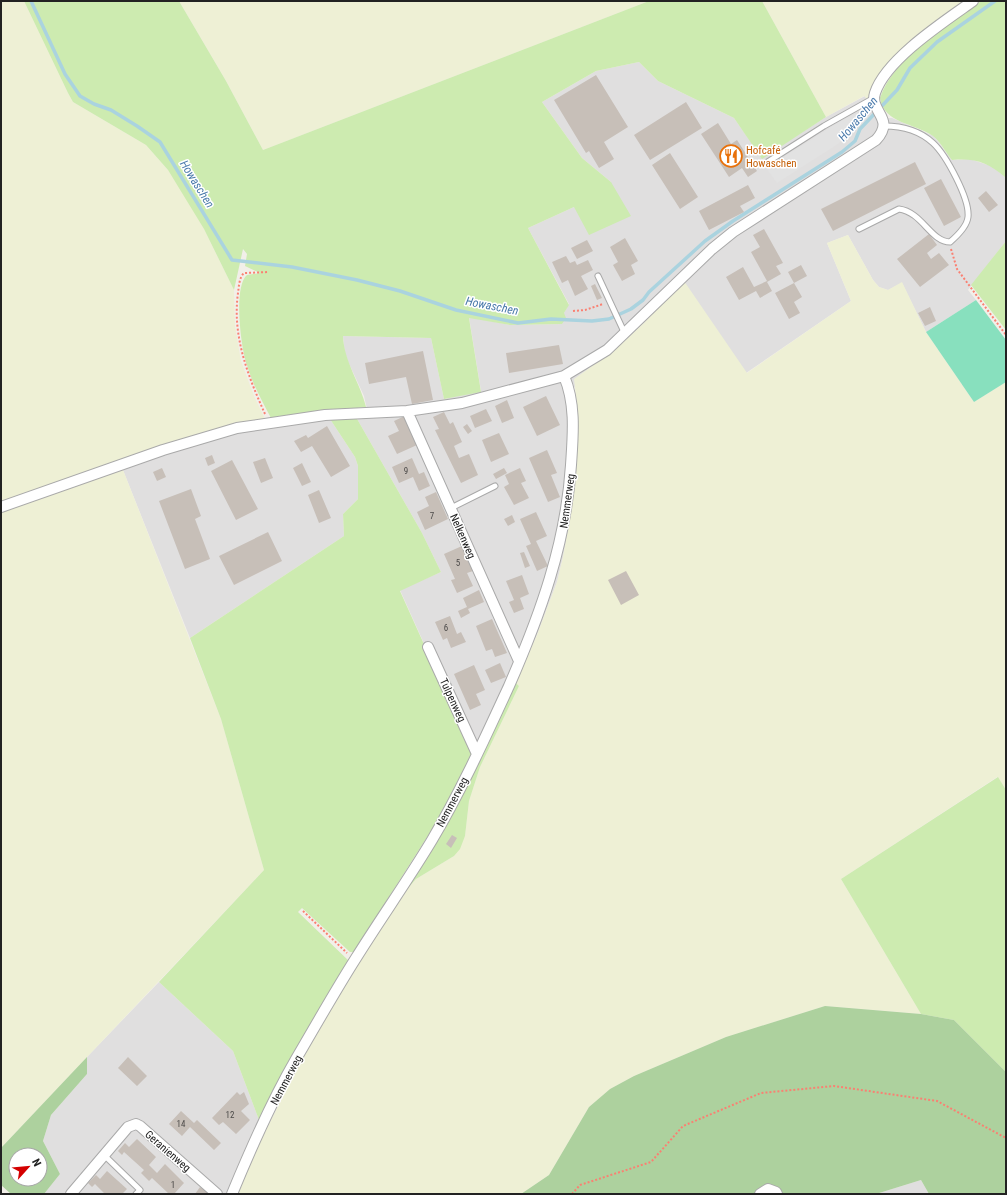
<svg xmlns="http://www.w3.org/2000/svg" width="1007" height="1195" font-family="'Roboto Condensed',sans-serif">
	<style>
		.residential { fill: #e0dfdf }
		.farmland { fill: #eef0d5 }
		.grass { fill: #cdebb0 }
		.forest { fill: #add19e; fill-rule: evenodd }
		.pitch { fill: #88e0be }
		.parking { fill: #e2e2e2 }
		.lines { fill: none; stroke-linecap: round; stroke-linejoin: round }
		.stream { stroke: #aad3df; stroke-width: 3.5 }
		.building { fill: #c7bfb8 }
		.service-casing { stroke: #a9a9a9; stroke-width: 7 }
		.minor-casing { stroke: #a9a9a9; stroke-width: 12 }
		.path { stroke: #fa8072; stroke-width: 2; stroke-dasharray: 2 2; stroke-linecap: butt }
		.service { stroke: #fff; stroke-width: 5 }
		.minor { stroke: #fff; stroke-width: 10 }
		.labels { text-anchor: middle; stroke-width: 3; stroke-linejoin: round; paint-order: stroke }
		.number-label { font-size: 9px; fill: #4b4948 }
		.food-label { font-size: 11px; fill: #c56008; stroke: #fff; text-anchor: start }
		.street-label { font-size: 11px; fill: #222; stroke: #fff }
		.water-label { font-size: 12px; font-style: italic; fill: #4a7aab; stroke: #fff }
	</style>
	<rect width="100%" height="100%" fill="#f2efe9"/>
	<path class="residential" d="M639,62L658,81L734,118L762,158L826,117L865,96L879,118H892L934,136L952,160L970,159L994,167L1006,178V241L968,290L976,300L926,332L902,283L888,290L879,287L873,280L848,235L827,243L851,301L746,373L644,323L615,350L591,365L574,388L578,415L577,456L571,513L563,557L557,582L537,635L482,755L426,648L400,590L441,572L422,533L356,417L368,414L364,396L345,355L343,336L431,338L444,399L481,391L469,317L510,325L562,324L564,313L569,304L528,228L574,207L611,182L582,158L542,102L596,71Z
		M330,419L355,457L358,466V499L343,514L344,536L190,638L123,470L160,455L209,440L266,427Z
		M159,982L233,1051L259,1120L226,1194H44L60,1174L43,1141L51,1115L87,1074V1057Z
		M921,1180L929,1194H876Z"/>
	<path class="farmland" d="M1,1H24L68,93L73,102L146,145L168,170L184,195L204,229L234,290L235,326L241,361L254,396L265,419L219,429L174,443L1,501Z
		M179,1H649L263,150L226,81Z
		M762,1H966L872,88L867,99L864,96L826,117Z
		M848,235L873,280L879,287L888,290L902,282L926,332L974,402L1006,382V790L997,777L841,879L921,1014L825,1006L726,1037L634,1076L610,1089L589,1107L549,1175L521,1194H238L259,1144L299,1065L353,972L400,897L416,879L454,856L465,836L469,801L480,767L519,686L516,683L537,635L557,582L563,557L571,513L577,456L578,415L574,379L615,350L644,323L684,281L747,373L851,301L827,243Z
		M123,470L221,719L264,870L1,1148V510Z"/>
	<path class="grass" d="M24,1H179L226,81L263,150L649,1H762L826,117L762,159L734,118L658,81L639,62L596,71L542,102L582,158L611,182L631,216L589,235L574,207L528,228L569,305L564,313L566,318L562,324L510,325L469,318L481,392L444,399L431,338L343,336C344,362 360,382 366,407L271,418C262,401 252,383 247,365C241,349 233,286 247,275L260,273L245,266L247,254L243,249L234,290L204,229L168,170L146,145L73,102L68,93Z
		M981,1H1006V178C988,162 975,158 952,160C946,153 940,141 933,136C915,123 884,124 880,98C894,57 947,26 981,1Z
		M1006,241V330L971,285Z
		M356,417L422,533L441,572L400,591L473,753L443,812L354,952H350L302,908L298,912L349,961L291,1058L259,1120L233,1051L159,982L264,870L221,719L190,638L344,536L343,514L358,499V466L355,457L330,419Z
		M516,683L519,686L480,767L469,801L465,836L460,849L454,856L416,879L400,897L476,768Z
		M998,777L1006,790V1072L954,1020L921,1014L841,879Z"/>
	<path class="forest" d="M825,1006L921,1014L954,1020L1006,1072V1194H929L921,1180L876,1194H521L549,1175L589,1107L610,1089L634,1076L726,1037Z
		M87,1057V1074L51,1115L43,1141L60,1174L44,1194H11L1,1185V1148ZM16,1155H40V1179H16Z"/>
	<path class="pitch" d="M976,300L1006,340V382L974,402L926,332Z"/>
	<path class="parking" d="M857,114V124L849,134L838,144L777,183L766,168L844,119Z"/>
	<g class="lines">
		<path class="stream" d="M31,1L65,74L80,96L94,104L111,110L137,126L160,142L232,260L292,267L357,280L400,291L456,310L518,323L551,319L592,321L609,319L631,309L643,300L649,292L705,241L733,221L842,152L855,141L860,129L897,90L910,68L937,42L995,1"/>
	</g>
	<path class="building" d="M596,75L628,127L604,142L614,159L599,168L589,151L586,153L554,100Z
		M686,102L702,128L650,160L634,135Z
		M718,123L731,144L737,140L757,171L748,177L742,168L729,177L701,134Z
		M670,153L698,197L680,209L652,165Z
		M915,162L926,184L833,231L821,209Z
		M941,179L961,217L944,226L924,188Z
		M748,185L755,198L740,206L744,212L709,230L699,211Z
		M986,191L998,205L989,212L978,198Z
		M764,229L783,263L776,266L781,274L767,282L772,291L760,298L756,291L739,300L726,277L743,267L754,287L767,281L751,252L760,247L753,235Z
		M929,234L937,245L927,253L931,259L939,253L949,265L920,287L897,259Z
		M625,238L638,261L631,265L635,274L622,281L613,265L618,262L610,247Z
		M587,240L593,251L577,259L571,248Z
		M566,256L570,263L575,261L577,265L588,260L593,270L581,276L588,289L575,296L568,280L562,283L552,262Z
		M801,265L807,276L794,283L788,272Z
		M794,283L802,297L794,302L800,313L789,319L775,293Z
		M595,284L602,298L597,300L591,286Z
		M930,307L936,321L925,326L918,313Z
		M559,345L563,364L509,373L506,353Z
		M423,351L433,400L412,404L406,377L369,384L365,363Z
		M546,396L560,425L537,436L523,407Z
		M507,400L514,418L502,423L495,406Z
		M486,409L492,421L475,428L470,416Z
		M444,412L450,424L453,422L462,442L454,446L459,458L469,454L478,475L461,483L435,430L439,429L433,417Z
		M409,414L417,445L397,454L388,436L399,431L394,421Z
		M467,424L472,431L468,434L463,427Z
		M327,426L350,466L331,477L312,446L301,452L294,441L306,435L308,438Z
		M499,433L509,454L491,462L482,440Z
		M547,450L557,473L551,475L560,497L548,502L529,458Z
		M212,455L215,463L208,466L205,458Z
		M265,458L273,478L261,483L253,462Z
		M412,458L419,474L424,472L430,486L419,491L413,477L399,483L392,467Z
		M232,460L258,509L236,520L211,471Z
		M302,463L311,482L302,486L293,468Z
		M162,468L166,477L157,481L153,472Z
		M504,468L507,473L496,479L493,474Z
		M520,468L526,481L521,483L529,498L514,505L504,487L509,484L505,475Z
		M191,489L201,516L195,519L210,559L185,569L159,501Z
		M319,490L331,518L319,523L308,495Z
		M436,492L448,519L425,530L417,512L429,506L425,497Z
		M536,512L547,536L536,541L548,566L537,571L526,546L531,544L520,519Z
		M512,515L515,522L508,526L504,519Z
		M268,532L282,561L234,585L219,556Z
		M462,546L473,571L467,573L473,586L457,593L451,580L455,579L444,554Z
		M524,552L530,566L525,568L520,553Z
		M626,571L639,595L621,605L608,580Z
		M522,575L529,594L520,598L524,609L514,613L509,602L514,600L506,581Z
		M479,590L484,602L468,609L470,613L461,618L458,611L467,607L463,598Z
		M450,616L457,634L461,632L466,642L451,648L447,638L443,640L435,622Z
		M492,619L507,653L495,657L492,649L486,651L476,626Z
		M500,663L506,677L491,683L485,670Z
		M474,665L485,690L476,694L481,705L470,710L454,674Z
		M452,835L457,838L451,848L446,844Z
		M128,1057L147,1076L137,1086L118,1068Z
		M237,1092L240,1095L244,1092L249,1104L241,1111L250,1120L236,1134L223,1122L219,1125L212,1118Z
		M181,1111L194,1123L197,1120L221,1143L214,1150L190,1127L182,1136L169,1124Z
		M137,1139L156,1157L149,1165L157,1173L165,1164L184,1183L174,1194H169L152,1178L149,1181L141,1173L144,1170L124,1152L122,1155L118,1151L125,1143L129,1147Z
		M107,1171L127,1189L122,1194H105L95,1184L92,1187L88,1183L96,1175L100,1179Z
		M200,1187L210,1194H195Z"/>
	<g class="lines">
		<g class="service-casing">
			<path id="service" d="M766,163L824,126L874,98
				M859,229L899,209C922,212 931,242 950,242C957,236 967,227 968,217C970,199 946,155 933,143C919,130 902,126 884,126
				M598,276L625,334
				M451,508L495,486
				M104,1155L137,1187L140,1190L136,1194"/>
		</g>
		<g class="minor-casing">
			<path id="minor" d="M407,411L519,661
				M1,507L163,450L237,428L325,415L407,411L462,403L564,376L607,350L712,249L733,232L876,140C896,118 869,112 875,93C886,59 945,21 973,1
				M428,647L477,754
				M71,1194L128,1127L136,1124L140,1126L217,1194
				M232,1194C251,1148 271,1102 296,1059C316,1025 335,991 356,958C381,918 408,880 432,840C461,791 485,738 509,686C540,615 566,544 571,465C573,435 576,404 564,376
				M760,1194L768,1189L776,1192L777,1194"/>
		</g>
		<path class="path" d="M951,249L957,269L1006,335
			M573,311L585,310L603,304
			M265,414C248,376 232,336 238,293C239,286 239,278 244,273L269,272
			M303,911L347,953
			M572,1194L580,1185L651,1162L683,1126L761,1093L834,1086L937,1101L1006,1138"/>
		<use href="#service" class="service"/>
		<use href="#minor" class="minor"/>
	</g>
	<defs>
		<g id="restaurant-ring" transform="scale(1.15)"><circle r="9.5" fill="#fff" stroke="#e8710a" stroke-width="1.5"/><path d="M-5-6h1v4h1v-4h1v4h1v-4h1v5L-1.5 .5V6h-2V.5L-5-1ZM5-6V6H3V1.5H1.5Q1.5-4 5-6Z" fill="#e8710a"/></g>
	</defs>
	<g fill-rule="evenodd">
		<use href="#restaurant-ring" x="731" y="156"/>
	</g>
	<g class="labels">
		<g class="number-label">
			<text x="406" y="474">9</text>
			<text x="432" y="519">7</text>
			<text x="458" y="566">5</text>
			<text x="446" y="631">6</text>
			<text x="230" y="1118">12</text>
			<text x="181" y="1127">14</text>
			<text x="173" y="1188">1</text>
		</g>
		<g class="food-label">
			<text x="746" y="154">Hofcafé<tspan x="746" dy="13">Howaschen</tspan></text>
		</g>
		<g class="street-label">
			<text transform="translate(567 501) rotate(-82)" y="4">Nemmerweg</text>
			<text transform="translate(463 536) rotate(66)" y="4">Nelkenweg</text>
			<text transform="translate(453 700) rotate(65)" y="4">Tulpenweg</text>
			<text transform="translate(452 802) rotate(-62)" y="4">Nemmerweg</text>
			<text transform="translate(286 1080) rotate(-62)" y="4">Nemmerweg</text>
			<text transform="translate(168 1151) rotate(41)" y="4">Geranienweg</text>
		</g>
		<g class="water-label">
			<text transform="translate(858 119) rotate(-50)" y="4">Howaschen</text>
			<text transform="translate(197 184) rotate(58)" y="4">Howaschen</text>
			<text transform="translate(492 306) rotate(11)" y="4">Howaschen</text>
		</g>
	</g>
	<rect width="1007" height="1195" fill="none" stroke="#222222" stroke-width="4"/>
	<g transform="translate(28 1167) rotate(63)"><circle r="19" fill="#ffffff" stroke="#a7a7a7"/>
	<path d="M0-3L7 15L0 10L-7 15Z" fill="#d40000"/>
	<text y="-6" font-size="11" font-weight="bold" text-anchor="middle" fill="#222222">N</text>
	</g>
</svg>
